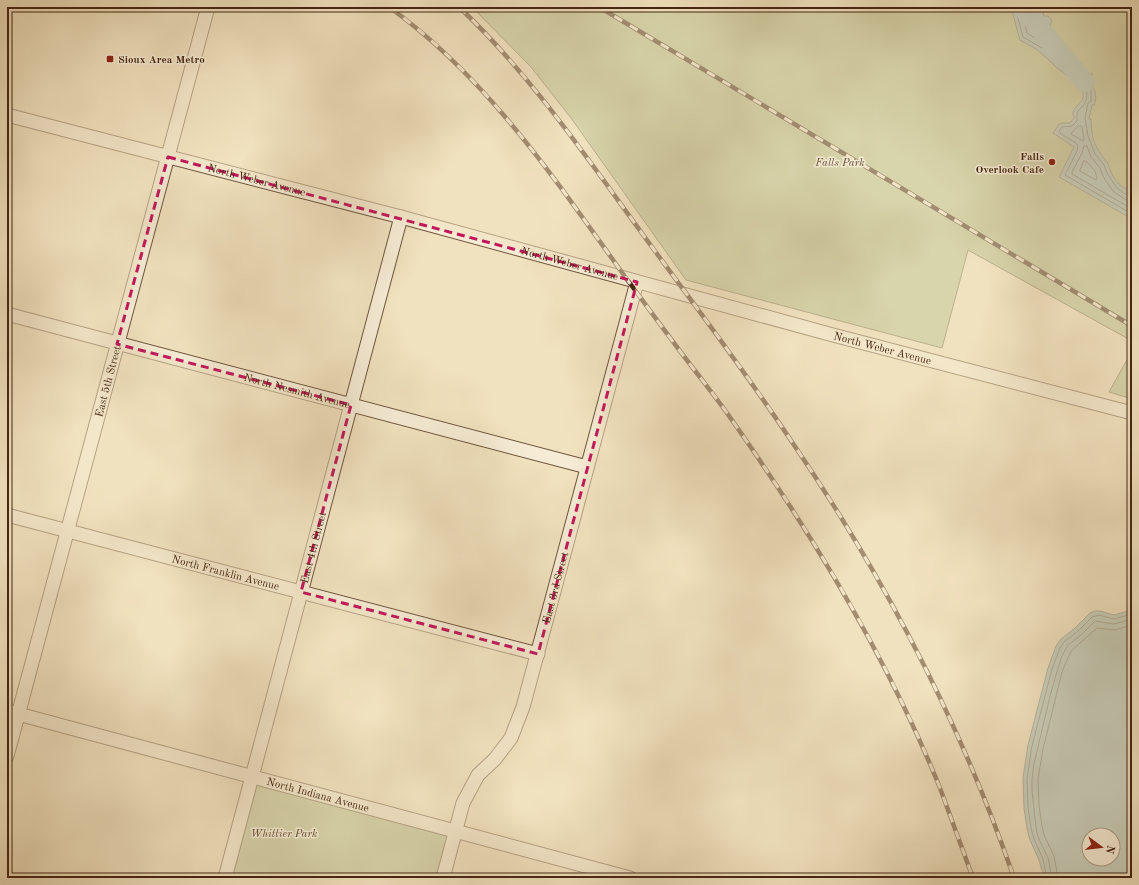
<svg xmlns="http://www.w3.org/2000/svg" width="1139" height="885" font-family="'Old Standard TT',serif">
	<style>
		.green { fill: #bac392; stroke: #7f7452 }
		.water { fill: #9dbcba; stroke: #798077; fill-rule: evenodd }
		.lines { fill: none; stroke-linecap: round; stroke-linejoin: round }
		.shore { stroke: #707166; stroke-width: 1 }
		.river { stroke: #9dbcba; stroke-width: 20 }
		.minor-casing { stroke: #6f553d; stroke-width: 15 }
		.minor { stroke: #f6ecd5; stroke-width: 13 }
		.rail-casing { stroke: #442612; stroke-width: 4.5 }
		.rail { stroke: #f6ecd5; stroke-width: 3; stroke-dasharray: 9; stroke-linecap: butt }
		.marked { fill: none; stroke: #c2185b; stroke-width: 3; stroke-dasharray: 8 5; stroke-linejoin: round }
		.poi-dot { fill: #8f2418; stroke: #f6ecd5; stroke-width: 1.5 }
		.labels { text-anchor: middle; stroke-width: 3; stroke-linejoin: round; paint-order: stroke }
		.poi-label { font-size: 11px; font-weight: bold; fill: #442612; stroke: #f6ecd5; text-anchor: start }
		.park-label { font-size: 11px; font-style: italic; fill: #624d32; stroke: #f6ecd5 }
		.street-label { font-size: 11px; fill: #442612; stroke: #f6ecd5 }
	</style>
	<rect width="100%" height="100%" fill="#f1e2bf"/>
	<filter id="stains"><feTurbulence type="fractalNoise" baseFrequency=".005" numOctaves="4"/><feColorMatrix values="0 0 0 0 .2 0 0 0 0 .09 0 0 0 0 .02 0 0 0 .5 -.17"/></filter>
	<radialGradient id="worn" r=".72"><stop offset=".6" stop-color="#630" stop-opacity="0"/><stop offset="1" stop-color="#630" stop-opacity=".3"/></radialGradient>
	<path class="green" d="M472,7H1132V341L968,250L942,348L686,280L571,118L531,67Z
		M1132,351V399L1109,392Z
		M252,777L455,832L443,878H225Z"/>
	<path class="water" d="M1011,7H1038L1043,11L1044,16H1048L1052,20L1046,37L1048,39L1047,45L1050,46V49L1066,62L1070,61L1074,65V67L1083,75L1092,73L1093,80L1092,85C1096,91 1097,99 1094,105H1092L1089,119H1091C1091,138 1095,148 1107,162C1109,165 1110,170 1112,174C1116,183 1124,188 1132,193V219L1059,177L1074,147L1053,133L1060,123H1070L1074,118C1069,105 1085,106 1083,94C1083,93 1081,88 1081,88C1075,80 1064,74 1057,68C1050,61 1044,55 1036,49C1031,46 1025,43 1020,40Z
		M1132,610V878H1044L1039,860L1030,840L1027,829L1024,808L1023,778L1028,745L1048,668L1056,646L1061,639L1075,628L1090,613L1095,611H1100L1114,615ZM1089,835H1113V859H1089Z"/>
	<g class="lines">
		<path class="shore" d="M1015,7L1023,37L1042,48L1043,46L1042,36L1047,23C1042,19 1036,14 1035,7
			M1021,7L1027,33L1035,38L1037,37L1040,25L1031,13L1030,7
			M1079,126H1081L1082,127L1084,139L1083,141L1071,134Z
			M1084,161L1087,162L1095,171L1097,178L1096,180L1080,171Z
			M1132,196H1128L1117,188L1108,175L1104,165L1095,154L1088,136L1085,118L1088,103L1091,101V90L1087,88L1086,89C1089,100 1084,105 1077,112V121L1072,126L1062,127L1059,131L1060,133L1076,143L1078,146L1077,151L1065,175L1132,214
			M1132,201L1126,200L1113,191L1104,178L1100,168L1091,157L1087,146H1084L1082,153L1072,172V174L1132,209
			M1047,878L1043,859L1034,839L1031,828L1028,807L1027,779L1032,746L1052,669L1060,648L1064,642L1078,631L1092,617L1099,615L1114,619L1132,614
			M1052,878L1048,858L1038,837L1036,827L1032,791V779L1034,764L1050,696L1061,658L1068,645L1081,635L1095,621L1114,624L1132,619
			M1058,878L1054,856L1044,835L1042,826L1039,806L1038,779L1043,749L1062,672L1067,660L1072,650L1097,628L1115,630L1132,625"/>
		<path class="river" d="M1022,7L1085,82"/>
		<g class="minor-casing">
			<g id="minor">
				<path id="s1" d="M7,115L401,217L833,335L1132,413"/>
				<path id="s2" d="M7,314L587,467"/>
				<path id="s3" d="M7,515L538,654"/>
				<path id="s4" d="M7,711L630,878"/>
				<path id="s5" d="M7,756L208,7"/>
				<path id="s6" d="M225,878L401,217"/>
				<path id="s7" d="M443,878L463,803L478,775L495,759L511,738L523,707L637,282"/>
			</g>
		</g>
		<use href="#minor" class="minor"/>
		<g class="rail-casing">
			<path id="rail" d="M389,7C488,78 556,181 626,278C649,309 672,341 696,372C709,389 722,405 734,423C814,537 888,659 940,788C951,818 962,848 973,878
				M459,7C535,79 593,167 655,251C701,314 749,377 792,442C884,577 961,724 1014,878
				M599,7L1132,326"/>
		</g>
		<use href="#rail" class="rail"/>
	</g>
	<path d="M0 0H1139V885H0ZM168,157L637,282L538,654L301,592L351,405L117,344Z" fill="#f1e2bf" fill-opacity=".55" fill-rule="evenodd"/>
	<path class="marked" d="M168,157L637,282L538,654L301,592L351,405L117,344Z"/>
	<g class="poi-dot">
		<rect x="106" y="55" width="8" height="8" rx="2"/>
		<circle cx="1052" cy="162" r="4"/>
	</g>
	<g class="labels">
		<g class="poi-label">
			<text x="118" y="63">Sioux Area Metro</text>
			<text x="1044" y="160" text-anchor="end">Falls<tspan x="1044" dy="13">Overlook Cafe</tspan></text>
		</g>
		<g class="park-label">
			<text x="840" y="166">Falls Park</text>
			<text x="284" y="837">Whittier Park</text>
		</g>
		<g class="street-label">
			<text dy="4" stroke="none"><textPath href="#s1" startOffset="258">North Weber Avenue</textPath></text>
			<text dy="4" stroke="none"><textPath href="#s1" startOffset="582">North Weber Avenue</textPath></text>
			<text dy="4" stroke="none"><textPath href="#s1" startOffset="906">North Weber Avenue</textPath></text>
			<text dy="4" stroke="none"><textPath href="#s5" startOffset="388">East 5th Street</textPath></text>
			<text dy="4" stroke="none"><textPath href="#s2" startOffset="300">North Nesmith Avenue</textPath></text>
			<text dy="4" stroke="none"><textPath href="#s6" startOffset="342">East 4th Street</textPath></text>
			<text dy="4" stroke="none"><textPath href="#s3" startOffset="226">North Franklin Avenue</textPath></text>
			<text dy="4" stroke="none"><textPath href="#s7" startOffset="316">East 3rd Street</textPath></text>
			<text dy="4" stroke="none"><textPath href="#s4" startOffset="322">North Indiana Avenue</textPath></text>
		</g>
	</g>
	<rect width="1139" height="885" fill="none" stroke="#f1e2bf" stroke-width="24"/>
	<rect x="8" y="8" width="1123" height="869" fill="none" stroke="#442612" stroke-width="2"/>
	<rect x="12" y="12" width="1115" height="861" fill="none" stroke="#442612"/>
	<g transform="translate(1101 847) rotate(105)"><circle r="19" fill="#f6ecd5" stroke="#af9d87"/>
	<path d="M0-3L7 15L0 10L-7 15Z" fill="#8f2418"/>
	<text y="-6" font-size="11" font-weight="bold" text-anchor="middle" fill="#442612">N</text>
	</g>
	<rect width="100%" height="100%" filter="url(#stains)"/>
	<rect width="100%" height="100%" fill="url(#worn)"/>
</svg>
